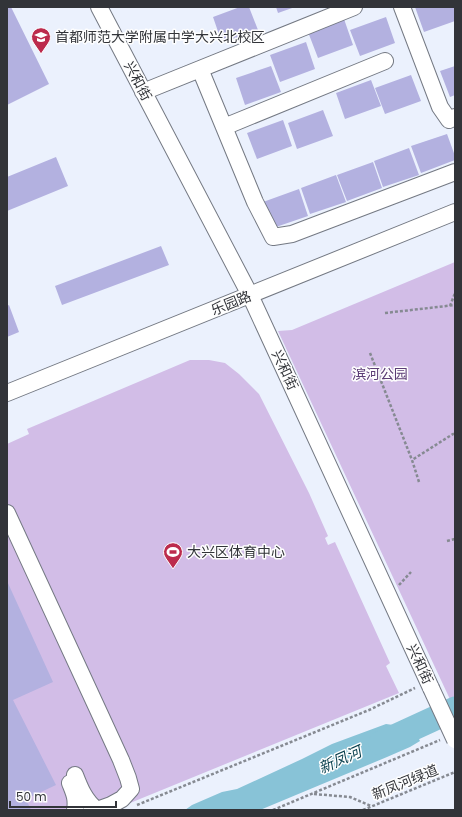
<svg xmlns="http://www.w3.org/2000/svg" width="462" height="817" font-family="Poppins,'Noto Sans SC',sans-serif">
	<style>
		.green { fill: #d2bde7 }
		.water { fill: #88c3d7 }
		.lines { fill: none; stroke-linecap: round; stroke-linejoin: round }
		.river { stroke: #88c3d7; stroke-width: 25 }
		.building { fill: #b3b1e0 }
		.minor-casing { stroke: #747983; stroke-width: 18 }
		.path { stroke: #868a92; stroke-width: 2.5; stroke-dasharray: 3 2; stroke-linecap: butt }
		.minor { stroke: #fff; stroke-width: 16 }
		.minor-bridge-casing { stroke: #747983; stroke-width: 18; stroke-linecap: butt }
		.minor-bridge { stroke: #fff; stroke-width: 16 }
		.labels { text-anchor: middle; stroke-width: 3; stroke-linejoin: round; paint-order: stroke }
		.poi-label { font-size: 14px; fill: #323439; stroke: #fefefe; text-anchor: start }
		.street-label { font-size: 14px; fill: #323439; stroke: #fefefe }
		.park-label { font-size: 14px; fill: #5c3d76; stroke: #fefefe }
		.water-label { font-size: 15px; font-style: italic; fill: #073e4c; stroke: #fefefe }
	</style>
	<rect width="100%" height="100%" fill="#ebf1fd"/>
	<path class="green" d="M455,262V710L278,331L292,330Z
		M190,360H209L225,363L239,374L259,394L309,493L328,536L325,538L328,545L335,542L390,663L386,666L399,693L113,810H7V444L29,434L27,429Z"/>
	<path class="water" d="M386,724L407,727L415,731L420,741L410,747L387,757L260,810H185L192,805L222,792L237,789L302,759L332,744Z"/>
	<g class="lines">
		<path class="river" d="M381,743L455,709"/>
	</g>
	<path class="building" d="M7,7H11L49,84L7,105Z
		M240,7H249L258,30L222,43L213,17Z
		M276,7H295L278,13Z
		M415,7H455V21L424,32Z
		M386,17L395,43L360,56L350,30Z
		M344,19L353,45L318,58L308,32Z
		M306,42L315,69L280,82L270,55Z
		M271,66L281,92L245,105L236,78Z
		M455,66V95L450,97L440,71Z
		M411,75L421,101L385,114L375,88Z
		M371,80L381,106L345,119L336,93Z
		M323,110L333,136L297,149L288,123Z
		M283,120L292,146L257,159L247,133Z
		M447,134L455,156V160L421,173L411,146Z
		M409,148L419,175L383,187L374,161Z
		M56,157L68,186L7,211V177Z
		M373,162L382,188L347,201L337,175Z
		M336,175L346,202L310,214L301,188Z
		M299,189L308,216L273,228L263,202Z
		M161,246L169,265L62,305L55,286Z
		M9,305L19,332L7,337V306Z
		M7,581L53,682L13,700L56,785L26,799L31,810H7Z"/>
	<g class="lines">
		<g class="minor-casing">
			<path id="minor" d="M99,7L250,295L431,688
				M402,7L440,107L449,120L455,117
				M200,69L255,202L273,237L292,234L455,172
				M143,92L354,7
				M224,127L385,61
				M7,393L455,212
				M7,513L98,710L121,760L128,778L131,789L122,799L111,805L97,810C85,801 80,788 75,775
				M70,783C74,793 77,799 75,810"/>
		</g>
		<path class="path" d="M450,306L455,293
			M385,313L455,305
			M370,353L412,460
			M419,482L412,460L453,434H455
			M447,541L455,539
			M399,585L411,572
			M314,794L350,797L371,806
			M137,805L369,710L415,688
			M273,810L440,740
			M363,810L455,772"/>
		<use href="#minor" class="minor"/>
		<g class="minor-bridge-casing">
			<path id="minor-bridge" d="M431,688L455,740"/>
		</g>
		<use href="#minor-bridge" class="minor-bridge"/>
	</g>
	<defs>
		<g id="school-pin" transform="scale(1)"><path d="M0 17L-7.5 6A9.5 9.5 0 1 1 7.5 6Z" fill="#bc2b4d" stroke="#fefefe"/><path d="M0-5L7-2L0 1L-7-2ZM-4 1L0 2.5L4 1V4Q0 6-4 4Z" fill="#fff"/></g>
		<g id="stadium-pin" transform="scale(1)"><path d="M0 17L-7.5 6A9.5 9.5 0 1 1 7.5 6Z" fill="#bc2b4d" stroke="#fefefe"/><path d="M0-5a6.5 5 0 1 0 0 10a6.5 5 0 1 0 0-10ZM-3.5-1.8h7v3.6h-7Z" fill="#fff"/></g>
	</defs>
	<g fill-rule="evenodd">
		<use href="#school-pin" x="41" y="37"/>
		<use href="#stadium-pin" x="173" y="552"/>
	</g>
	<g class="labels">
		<g class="poi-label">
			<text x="55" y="42">首都师范大学附属中学大兴北校区</text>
			<text x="187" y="557">大兴区体育中心</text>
		</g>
		<g class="street-label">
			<text transform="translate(138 81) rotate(62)" y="5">兴和街</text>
			<text transform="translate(231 303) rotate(-22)" y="5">乐园路</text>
			<text transform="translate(285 370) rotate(65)" y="5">兴和街</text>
			<text transform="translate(420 664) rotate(65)" y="5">兴和街</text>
			<text transform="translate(405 782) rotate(-22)" y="5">新凤河绿道</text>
		</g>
		<g class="park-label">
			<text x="380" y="379">滨河公园</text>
		</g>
		<g class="water-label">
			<text transform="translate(340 760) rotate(-24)" y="5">新凤河</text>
		</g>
	</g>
	<rect width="462" height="817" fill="none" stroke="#323439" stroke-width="16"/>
	<path d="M10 801v6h106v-6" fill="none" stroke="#323439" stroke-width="2"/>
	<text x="16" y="801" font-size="12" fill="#323439" stroke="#fefefe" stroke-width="3" paint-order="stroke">50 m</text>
</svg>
